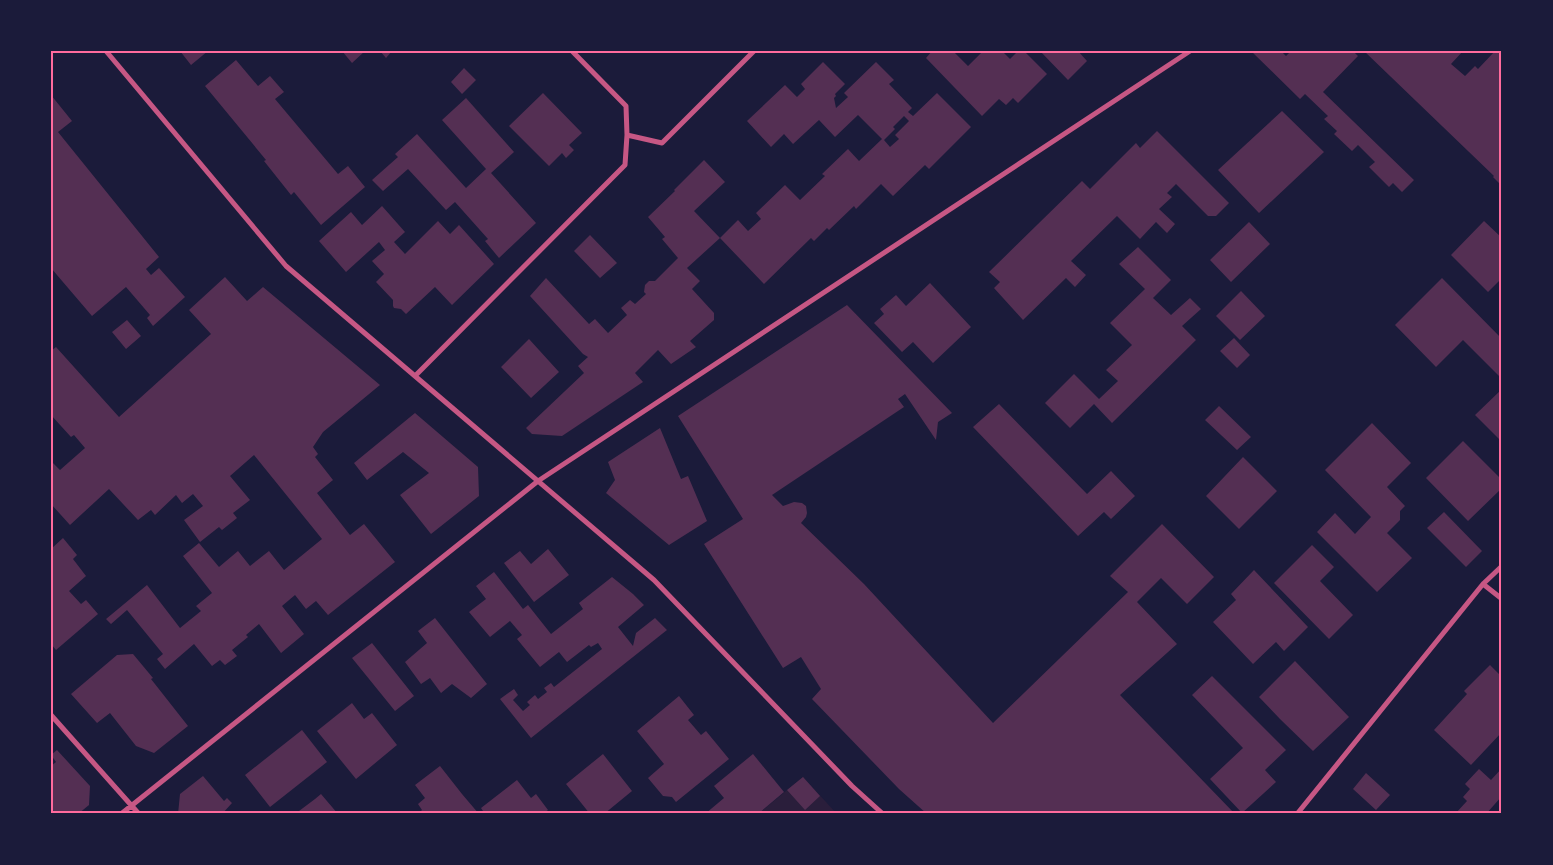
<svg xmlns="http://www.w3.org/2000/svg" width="1553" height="865" font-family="Montserrat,sans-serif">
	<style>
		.green { fill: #2a1e3b }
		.building { fill: #542f53; fill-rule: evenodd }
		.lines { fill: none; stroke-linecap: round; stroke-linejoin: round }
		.minor { stroke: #c65784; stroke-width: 5 }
		.neatline { fill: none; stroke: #ff6b9d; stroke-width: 2 }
	</style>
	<rect width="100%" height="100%" fill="#1b1b3a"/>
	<path class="green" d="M803,777L837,814H758Z"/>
	<path class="building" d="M180,51H208L191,65Z
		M342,51H365L352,63Z
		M380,51H392L386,58Z
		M932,51H953L968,66L983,51H1002L1010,59L1018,51H1024L1047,74L1018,103L1013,98L1006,105L999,99L982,116L926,58Z
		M1040,51H1078L1087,61L1068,80Z
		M1251,51H1281L1286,56L1291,51H1353L1358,56L1323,92L1414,180L1402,192L1393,183L1389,187L1369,167L1375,162L1358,145L1352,151L1334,134L1337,131L1324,119L1328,116L1305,94L1300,99Z
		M1364,51H1463L1451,64L1465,76L1475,66L1478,69L1495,51H1502V186L1493,177L1494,176Z
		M236,60L258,86L270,76L284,92L275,99L338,174L348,166L365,187L321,225L294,192L291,195L264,161L266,160L205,86Z
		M823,62L845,84L835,94L836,96L834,98L836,108L848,97L844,93L876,62L894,80L889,84L912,108L908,112L913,116L937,93L971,127L929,169L925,165L893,196L881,184L856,209L854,206L829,230L827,228L814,241L811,238L764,284L720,238L738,220L748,231L761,219L756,213L785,185L800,200L825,176L822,174L848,149L859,161L882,139L858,115L835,137L819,120L793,144L784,134L771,147L747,121L785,85L797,97L805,89L801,84ZM904,116L909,121L895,135L899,139L890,147L884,140L895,129L893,127Z
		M464,68L476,80L462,94L451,82Z
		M543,93L582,133L569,145L574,150L566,158L562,153L549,166L509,126Z
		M51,95L72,121L58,132L159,257L146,269L151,275L159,268L185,297L153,326L147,318L150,315L126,287L92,316L51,268Z
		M466,98L514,152L491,173L536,223L499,258L485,241L488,239L455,202L446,210L408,169L383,191L372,180L398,157L395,154L417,134L466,188L486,169L442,120Z
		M1282,111L1324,152L1259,213L1218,170Z
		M1157,131L1229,203L1216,216H1208L1176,184L1167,193L1172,197L1159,209L1175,224L1167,233L1156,222L1140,239L1117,216L1071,261L1086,275L1075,287L1066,278L1023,320L994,288L1000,282L989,272L1082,181L1090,189L1136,143L1140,148Z
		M704,160L725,182L694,211L720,238L687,268L700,281L692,289L714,313V320L690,341L696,347L671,364L658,350L635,373L643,382L562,436L532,434L526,428L584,373L578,366L588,357L583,354L530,296L546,278L589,324L595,319L608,333L627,315L621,308L630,300L635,304L646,294L644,292L645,285L649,281H655L678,258L662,239L665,237L648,217L675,191L674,190Z
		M382,206L405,232L394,242L405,254L438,221L450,234L459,225L494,264L452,305L435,287L406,314L401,309L394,308L393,306V300L376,282L384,274L372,261L385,250L379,242L346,272L319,241L351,212L362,225Z
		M1484,221L1502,238V278L1488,292L1451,255Z
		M1249,222L1270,244L1231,282L1210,260Z
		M590,235L617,263L600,278L574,251Z
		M1138,247L1171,280L1153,298L1171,315L1190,298L1201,309L1182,326L1196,340L1112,423L1094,404L1070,428L1045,403L1074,374L1099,399L1118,381L1106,370L1132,345L1110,323L1145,289L1119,264Z
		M225,277L247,301L263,287L380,385L323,432L313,447L318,454L315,457L333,480L317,493L350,535L364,524L395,562L328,615L316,601L306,609L295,595L282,606L304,634L281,653L259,624L246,635L248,637L232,650L237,656L225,665L220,660L212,666L194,644L165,669L157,659L163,654L127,610L111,624L106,619L147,585L180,628L201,611L196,606L212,593L183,556L199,543L219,567L238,551L250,566L269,551L284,570L322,539L254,455L230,476L250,500L233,513L237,518L222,530L219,527L200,542L184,520L203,506L193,494L182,503L176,495L155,515L151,510L138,520L109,489L70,525L51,504V461L60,470L85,448L74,435L71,437L51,415V351L56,347L119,417L211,334L189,310Z
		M1442,278L1502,339V379L1463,340L1436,367L1395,325Z
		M930,283L971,327L933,363L913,342L902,352L874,323L884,314L880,309L896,295L906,306Z
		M1241,291L1265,316L1240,340L1216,316Z
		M847,305L952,413L938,422L936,440L905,394L898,399L904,407L772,495L783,506L794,502L802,503L806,506L807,513L806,517L801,523L864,584L993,723L1128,592L1110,576L1162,524L1214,577L1187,604L1161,578L1137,602L1177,644L1120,695L1235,814H927L899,789L812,699L821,689L801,657L783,668L704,544L743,519L678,416Z
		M127,320L141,336L126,349L112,332Z
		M1234,338L1250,355L1237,368L1220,351Z
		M529,339L559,372L531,398L501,367Z
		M1502,389V442L1475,415Z
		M999,404L1087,494L1111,471L1135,496L1111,519L1104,512L1078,536L973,427Z
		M1219,406L1251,437L1237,450L1205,420Z
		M415,413L478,467L479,496L431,534L400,495L429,473L403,452L367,480L354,463Z
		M1372,423L1411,463L1387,487L1405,506L1400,511V520L1387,533L1412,558L1377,592L1317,532L1335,513L1355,534L1371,517L1325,470Z
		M660,428L681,479L688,476L707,521L669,545L606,493L615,480L608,462Z
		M1463,441L1502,480V488L1468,521L1426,478Z
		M1243,457L1277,491L1239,529L1206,496Z
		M1444,512L1482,551L1466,567L1427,528Z
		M63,538L77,555L73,559L86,576L69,591L81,604L86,600L98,614L56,650L51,644V549Z
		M1312,545L1334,567L1320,581L1353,615L1329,639L1274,583Z
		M548,549L569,575L534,602L504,563L520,551L531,564Z
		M1254,570L1308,627L1284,651L1276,642L1253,664L1213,622L1236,600L1231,594Z
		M494,572L523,609L528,605L551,634L583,609L579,603L612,577L633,594L644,605L618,627L633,646L636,633L655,618L667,630L531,738L500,699L514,689L518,695L513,700L523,711L530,705L527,702L535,695L538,699L547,692L544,688L551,683L554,687L602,649L598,643L591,647L589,645L567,662L559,652L540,667L517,639L522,635L510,621L490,637L469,612L486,599L476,586Z
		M435,618L487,684L471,698L452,684L441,693L430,678L421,684L405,662L427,643L418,631Z
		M372,643L414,696L395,711L352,658Z
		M133,654L153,678L151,679L188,726L154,753L136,746L110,713L97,723L71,694L117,655Z
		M1295,661L1349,717L1313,751L1280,719L1259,697Z
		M1490,665L1502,677V732L1471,765L1434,730L1467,694L1464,691Z
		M1212,676L1286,750L1265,770L1276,782L1242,813L1210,779L1243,748L1192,695Z
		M679,696L694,715L688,720L701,735L706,731L729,759L676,802L672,797L663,796L648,778L664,764L637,731Z
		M352,703L364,719L372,713L397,745L356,779L317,731Z
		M302,730L327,762L270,807L245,775Z
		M57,750L90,786L89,805L78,814H56L51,808V766L56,762L51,755Z
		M603,754L632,791L604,814H590L566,784Z
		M753,754L784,792L758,814H705L724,798L714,786Z
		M440,766L462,794L479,814H418L422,810L418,804L425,798L415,785Z
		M1502,768V796L1486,814H1455L1467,801L1463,797L1470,789L1465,784L1479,769L1491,780Z
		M1366,773L1390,795L1376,810L1353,789Z
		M203,776L224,801L227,798L232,803L222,814H178L180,794Z
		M803,777L820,796L805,810L787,790Z
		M517,780L531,798L536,794L548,810L543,814H485L481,808Z
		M321,794L338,814H295L315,799Z"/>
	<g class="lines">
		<path class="minor" d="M106,51L286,266L654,580L852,786L883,814
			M627,135L662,143L754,51
			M415,376L625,165L627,135L626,106L572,51
			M1483,584L1502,599
			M51,715L139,814
			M121,814L538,481L1190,51
			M1297,814L1483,584L1502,566"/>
	</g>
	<rect width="1553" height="865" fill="none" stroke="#1b1b3a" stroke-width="105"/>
	<rect x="52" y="52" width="1448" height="760" class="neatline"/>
</svg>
